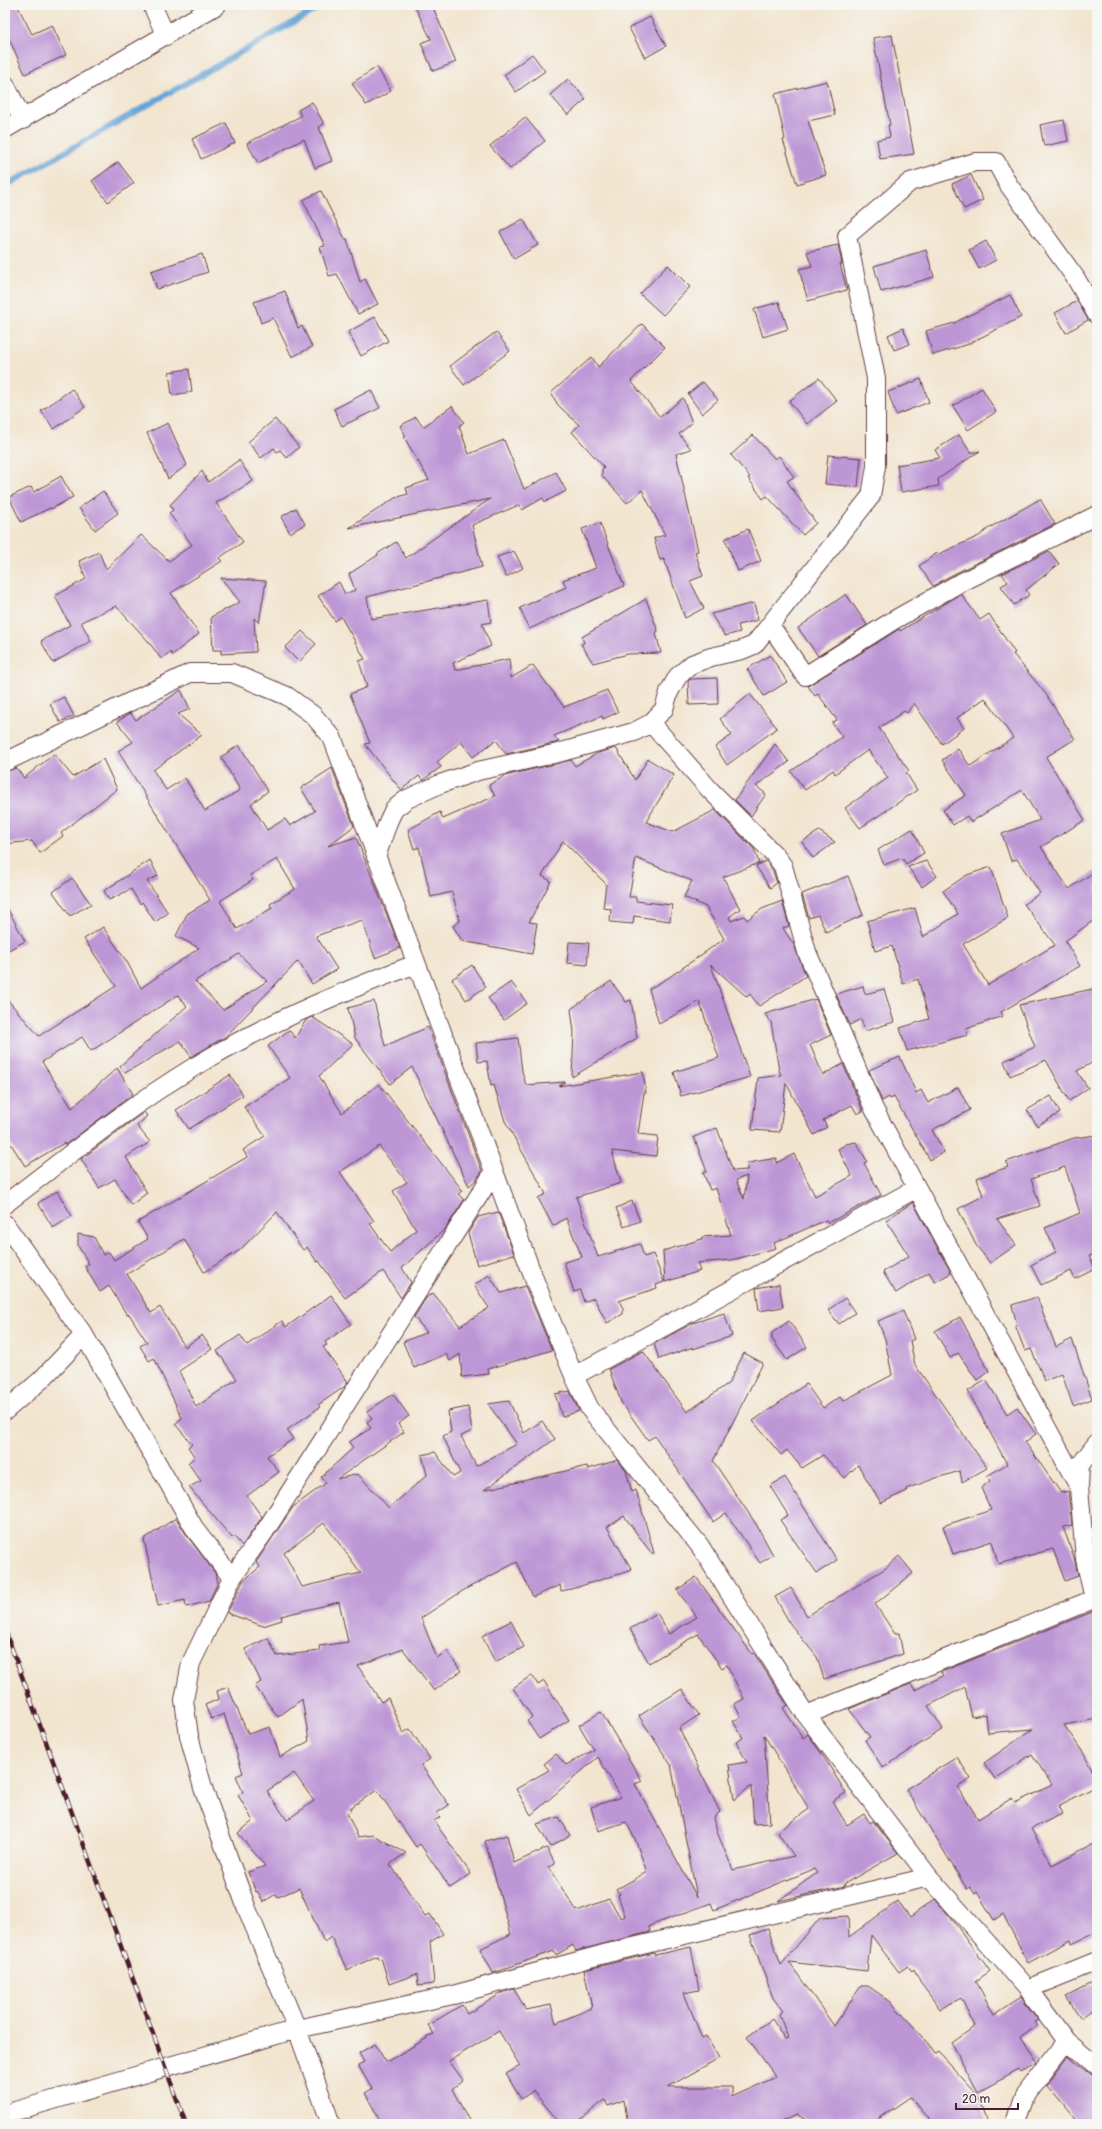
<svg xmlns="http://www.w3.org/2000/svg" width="1102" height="2129" font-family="Pangolin,sans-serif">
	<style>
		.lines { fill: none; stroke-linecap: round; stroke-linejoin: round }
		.stream { stroke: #63a3d6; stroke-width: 6 }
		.building { fill: #bd96d6; fill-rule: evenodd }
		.minor-casing { stroke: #633d44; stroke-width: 20 }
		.minor { stroke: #fff; stroke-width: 18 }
		.rail-casing { stroke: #4a1f2b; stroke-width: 4.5 }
		.rail { stroke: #f6f6f2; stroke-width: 3; stroke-dasharray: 9; stroke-linecap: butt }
	</style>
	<rect width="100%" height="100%" fill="#f6f6f2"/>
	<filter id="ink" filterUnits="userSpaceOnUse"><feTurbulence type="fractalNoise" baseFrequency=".025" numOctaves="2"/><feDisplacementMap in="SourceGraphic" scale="8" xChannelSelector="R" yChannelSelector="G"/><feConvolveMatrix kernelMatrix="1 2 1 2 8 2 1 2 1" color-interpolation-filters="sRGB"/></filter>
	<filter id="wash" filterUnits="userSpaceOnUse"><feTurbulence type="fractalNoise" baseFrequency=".012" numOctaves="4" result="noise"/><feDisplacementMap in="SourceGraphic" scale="16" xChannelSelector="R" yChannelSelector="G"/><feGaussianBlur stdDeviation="0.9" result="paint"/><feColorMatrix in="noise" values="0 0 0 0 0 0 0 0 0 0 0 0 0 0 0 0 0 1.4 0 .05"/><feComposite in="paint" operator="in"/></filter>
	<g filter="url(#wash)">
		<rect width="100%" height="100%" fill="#f2e5d0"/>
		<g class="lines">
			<path class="stream" d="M5,186L324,5"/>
		</g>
		<g id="blocks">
			<path class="building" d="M5,5H17L32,34L52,25L66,55L25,74L5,30Z
				M414,5H432L456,62L433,71L421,43L431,39Z
				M650,17L666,46L645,58L629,28Z
				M892,35L914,154L880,159L877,140L890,137L888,125H890L873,38Z
				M532,54L545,71L516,92L504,75Z
				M377,67L391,91L366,105L352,83Z
				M568,79L586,99L568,115L550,95Z
				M827,81L835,115L808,121L826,175L797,184L783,140L785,139L775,94Z
				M312,102L324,124L319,127L332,161L315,168L304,139L258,163L247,143L301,116L298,110Z
				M525,117L545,141L510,169L490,146Z
				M1064,120L1068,141L1044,146L1040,125Z
				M226,123L235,143L201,159L192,139Z
				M118,162L134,183L108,202L92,181Z
				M971,175L983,200L964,209L952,184Z
				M321,191L345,239H347L360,282L365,279L378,304L358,314L337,274L329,276L320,247L325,246L303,200Z
				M523,219L538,245L514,259L500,232Z
				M986,241L996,260L979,269L969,250Z
				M838,245L842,264H840L847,290L808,301L799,269L812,266L807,252Z
				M926,250L934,277L881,292L874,266Z
				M202,254L208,272L157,289L151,271Z
				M668,265L690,287L663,315L640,294Z
				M285,291L298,328L302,326L312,347L292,357L273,318L261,323L254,302Z
				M1010,295L1021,317L966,345L933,355L926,331L954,323Z
				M1077,301L1088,320L1066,333L1055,313Z
				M779,302L788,329L763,337L754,309Z
				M375,317L388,341L361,356L348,332Z
				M642,324L665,347L631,381L660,417L683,398L692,423L679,434L691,449L676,454L698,551L695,552L703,576L690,581L704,608L685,618L664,559L660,560L654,538L665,535L642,490L627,503L602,476V469L604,467L572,432L579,425L558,405L551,393L592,357L598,367Z
				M903,328L910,344L894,350L888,335Z
				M496,332L510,351L464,385L450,366Z
				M189,369L192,392L172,395L169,372Z
				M819,378L837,401L807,424L789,401Z
				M921,379L929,402L896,415L888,392Z
				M703,382L718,400L702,414L688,394Z
				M982,388L996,412L968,430L953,406Z
				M72,389L85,407L54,429L41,411Z
				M371,390L380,408L342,426L334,409Z
				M452,406L464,422L459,426L469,454L504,440L524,489L556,472L566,491L545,502L543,498L522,510L519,505L472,525L482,567L367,597L371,619L488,600L491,622L482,624L491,646L453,663L455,670L509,659L511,678L533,665L564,707L607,690L618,712L603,719L602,716L554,736L559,742L506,754L496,740L473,757L461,742L437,762L441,767L423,780L419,776L401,790L365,744L370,743L350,694L367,687L359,661L365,659L341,617L335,621L318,596L339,582L345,594L355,590L349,574L378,555L377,554L396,542L406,558L490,499L349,528L395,498L408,494L406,488L429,480L404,437L406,436L400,426L416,417L423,427Z
				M275,419L299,447L287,458L280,450L277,452L274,448L261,458L248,442Z
				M168,423L187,465L168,479L147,433Z
				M753,435L775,459L779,456L794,477L787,481L816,523L803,535L767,496L763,499L748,478L750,477L731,455Z
				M959,435L971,453L980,451L938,479L939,486L901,492L897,465L940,458L935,450Z
				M828,455L861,458L858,487L825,484Z
				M239,460L253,481L216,503L243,542L219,558L222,561L171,593L199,634L172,655L170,652L161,659L149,642L116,606L81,622L91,641L53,663L41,641L70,625L55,596L86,579L79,561L99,552L106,569L141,535L169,561L192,545L169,513L173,510L170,505L202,471L208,482Z
				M61,476L73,497L51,509L50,508L21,522L9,497L31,487L34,492Z
				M103,491L118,513L95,530L79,508Z
				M1040,499L1055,524L948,577L933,586L919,566L937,553L939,554L979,536L989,528Z
				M296,508L305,524L290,533L281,517Z
				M600,523L624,586L529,629L520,608L566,587L563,580L596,568L582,529Z
				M748,529L761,561L738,571L725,539Z
				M514,551L523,568L506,577L497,557Z
				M1049,551L1059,564L1026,590L1029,595L1014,605L1001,586L1008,582L1002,574Z
				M221,578L266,581L259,623L254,618L256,652L221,654V650H213L211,617L240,602Z
				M846,594L867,625L818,656L798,628Z
				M961,594L980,620L989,614L1015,653L1013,654L1045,693L1075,739L1046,757L1085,820L1041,847L1069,889L1097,870V918L1065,941L1080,966L1001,1012L1003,1016L966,1029L968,1035L907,1051L900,1028L929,1019L918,979L903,984L892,946L875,951L867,921L915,908L923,937L958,914L943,891L967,875L991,867L1008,918L963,944L988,985L1055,945L1024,904L1040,893L1017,859L1011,861L1002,834L1040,820L1022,790L971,822L967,816L953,825L943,810L966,795L942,760L958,749L970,766L1013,738L985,698L957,718L964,728L942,744L914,703L907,713L904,711L879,728L909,771L906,773L917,790L860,828L845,808L888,778L868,750L835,774L833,770L805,790L791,771L842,737L832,723L837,720L818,694L815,696L808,686L899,629L900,631Z
				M646,599L658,631L656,633L661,653L628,654L593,663L581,644L584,643L582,637Z
				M754,603L758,620L738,625L740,632L725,636L711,614Z
				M302,631L316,644L299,662L285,648Z
				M770,655L787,682L764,696L747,669Z
				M717,678L718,704L689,705L688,681L691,679Z
				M181,690L190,709L178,714L202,735L153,770L166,790L185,778L205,811L240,790L221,757L239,745L268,791L251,804L267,830L285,819L290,826L315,811L301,788L332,768L354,826L328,846L356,837L400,948L375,958L362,920L316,936L337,969L312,984L298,961L225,1037L191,1057L180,1041L125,1073L120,1066L187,1006L178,995L91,1051L82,1037L42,1062L72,1108L117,1068L133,1094L65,1145L64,1143L25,1166L11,1144L5,1147V997L39,1036L116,986L84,939L103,927L127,962L141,988L199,948L176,936L187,914L210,900L118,751L133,742L117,722L130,713L136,720ZM277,859L295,889L270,904L272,908L237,929L220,901L253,880L250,875ZM239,954L267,981L223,1010L195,981Z
				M750,694L777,728L727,765L715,747L732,735L720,719Z
				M64,697L74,716L60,722L50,704Z
				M775,744L789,762L756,786L766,794L751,816L735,800Z
				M616,748L635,780L648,759L674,775L646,822L673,832L715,810L754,849L759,863L723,877L740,909L729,917L731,921L744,916L747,920L762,909L782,901L789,926L783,928L794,945L806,976L759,1006L750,994L747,997L711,965L750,1077L681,1096L674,1072L719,1058L699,1001L659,1024L649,989L668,978L724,939L706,907L684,897L692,881L636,858L629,897H636V901L672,905L670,921L634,916L633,924L610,922L611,909L603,908L606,884L563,841L542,876L551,881L529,922L537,923L532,954L462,941L453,926L460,921L452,892L431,897L419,847L414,849L408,830L440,812L443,819L495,796L489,785L505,776L571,760L575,766L598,753Z
				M54,754L73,777L103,759L117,789L61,833L63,836L40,853L32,841L5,844V772L16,768L24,778Z
				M912,829L924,853L906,864L902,858L884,865L878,850Z
				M819,831L835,842L813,858L802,842Z
				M150,860L158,876L147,881L168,913L155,922L142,902L140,904L131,889L109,900L104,891Z
				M766,861L773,871L777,883L770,888L756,866Z
				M926,861L937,876L922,887L908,867Z
				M848,876L863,915L826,932L818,915L809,918L802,894Z
				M72,878L91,904L70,916L53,892Z
				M5,904L25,941L5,952Z
				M569,942L589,943L587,965L567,963Z
				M472,965L486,987L466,1000L452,979Z
				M611,981L626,1002L631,1000L637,1038L572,1077L574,1032L571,1009Z
				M511,982L527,1003L504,1020L488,998Z
				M863,986L865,994L884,989L894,1022L865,1031L861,1019L850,1025L836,994Z
				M1097,988V1060L1077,1071L1088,1088L1069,1101L1046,1060L1010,1076L1004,1061L1035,1047L1019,1005Z
				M816,999L831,1035L810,1045L823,1075L843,1064L863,1111L857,1114L852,1105L823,1120L827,1127L814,1135L786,1083L780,1132L752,1130L758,1078L781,1075L779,1070L771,1022L765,1014Z
				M374,1001L385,1046L428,1027L482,1171L476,1180L469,1186L412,1067L390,1084L355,1038L348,1008Z
				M312,1017L353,1044L319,1076L342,1113L379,1084L463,1191L458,1194L464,1200L446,1228L402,1268L411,1282L401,1298L383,1271L345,1298L319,1261L317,1262L307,1247L303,1250L277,1212L240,1250L204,1272L184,1239L127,1274L151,1313L160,1307L185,1347L202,1335L212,1349L179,1371L196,1407L237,1379L217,1351L240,1335L247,1345L282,1321L286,1327L331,1295L351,1324L325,1342L327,1345L323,1347L348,1382L344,1387L318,1405L320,1407L287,1430L293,1439L267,1456L279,1472L247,1496L262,1517L242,1546L234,1536L232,1538L189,1487L201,1481L188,1463L195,1457L188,1447L192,1444L175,1424L182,1418L154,1358L149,1361L140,1346L147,1342L129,1314L127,1315L109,1286L100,1292L85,1267L89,1264L78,1246V1234L94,1237L103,1255L109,1252L114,1260L148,1239L138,1222L247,1157L243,1150L265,1136L244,1107L290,1078L268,1046L289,1030L295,1038L306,1020ZM379,1146L407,1182L393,1191L416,1230L390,1252L370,1224L374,1221L340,1172Z
				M518,1038L522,1071L526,1085L565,1082L559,1086L643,1072L646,1093H644L638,1134L658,1136L656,1156L612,1151L621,1183L576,1197L598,1257L640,1244L644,1257L653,1254L664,1282L656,1285L657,1288L619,1301L623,1308V1314L607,1323L594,1298L584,1302L580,1290L574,1292L564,1262L582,1257L566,1218L553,1226L538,1198L546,1194L505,1121L494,1085L491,1086L487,1061L478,1062L476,1043Z
				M900,1057L916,1093L921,1090L928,1103L958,1087L970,1110L932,1130L944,1152L930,1160L894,1097L890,1099L889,1097L882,1101L869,1070Z
				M230,1075L243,1095L189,1129L176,1110Z
				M1051,1096L1060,1113L1037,1126L1027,1110Z
				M144,1112L147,1116L137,1126L150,1142L126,1157L147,1193L131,1205L115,1179L99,1188L81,1159Z
				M717,1128L733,1171L747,1170L748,1163L777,1158L776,1163L794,1154L815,1196L852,1176L838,1149L846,1144L856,1142L867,1161L864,1163L881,1195L828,1223L826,1220L774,1243L776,1248L732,1260L697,1263L700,1271L665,1282L663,1251L702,1239V1237L731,1235L716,1188L710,1190L703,1172H707L694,1137ZM747,1176L744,1199L736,1180Z
				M1097,1135V1254L1089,1256L1095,1269L1075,1279L1071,1271L1041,1285L1031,1265L1056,1252L1045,1228L1080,1213L1065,1167L1031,1179L1040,1206L997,1219L1016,1245L990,1263L976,1245L958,1209L983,1196L977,1178L1008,1167L1006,1162L1074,1138Z
				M57,1191L72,1216L53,1228L38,1203Z
				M632,1201L640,1221L624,1227L616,1208Z
				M913,1202L951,1273L935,1282L929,1272L896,1293L883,1272L909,1256L886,1220Z
				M498,1212L514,1254L477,1265L468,1233L478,1217Z
				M489,1275L501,1293L525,1286L552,1350L488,1369L489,1374L462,1377L460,1354L450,1361L446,1354L414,1368L403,1342L427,1332L414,1317L426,1298L433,1293L460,1326L489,1308L474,1285Z
				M779,1284L783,1307L759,1311L756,1288Z
				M1037,1297L1056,1347L1072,1339L1092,1399L1073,1406L1062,1374L1045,1381L1031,1349L1025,1351L1015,1325H1017L1012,1305Z
				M845,1298L855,1313L839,1324L828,1310Z
				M903,1311L914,1339L910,1341L915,1365L987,1468L962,1482L960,1471L936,1478L906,1489L907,1491L881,1503L858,1465L845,1478L823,1455L802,1468L787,1450L781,1455L753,1421L806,1384L823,1408L840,1397L843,1401L892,1375L885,1339L878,1321Z
				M724,1313L732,1336L693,1349V1347L659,1359L654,1344L693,1323Z
				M960,1317L989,1371L977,1380L958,1353L950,1358L935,1331Z
				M789,1321L807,1347L787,1360L772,1339V1333Z
				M643,1351L687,1412L729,1383L744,1353L763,1363L713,1461L756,1524L773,1555L760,1563L726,1513L713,1522L655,1436L648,1440L621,1402L609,1369Z
				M986,1380L1007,1414L1017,1407L1036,1434L1025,1442L1061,1493L1068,1491L1072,1525L1063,1527L1074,1557L1078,1576L1065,1581L1053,1549L998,1564L992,1541L953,1554L943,1526L991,1510L981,1488L990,1481L987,1476L1007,1464L968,1391Z
				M570,1391L579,1411L562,1417L555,1394Z
				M393,1394L409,1416L398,1424L404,1432L337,1479L358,1474L389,1508L427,1475L422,1455L435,1452L453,1477L460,1473L443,1436L451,1432L448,1411L468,1407L472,1431L461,1436L476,1466L517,1444L488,1404L509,1401L524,1433L542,1421L555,1439L484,1490L587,1466L588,1469L618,1460L626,1471L632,1492L636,1490L654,1553L652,1554L624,1516L607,1527L632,1570L571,1589L561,1591L560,1585L533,1597L517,1562L464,1590L421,1618L437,1658L447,1651L461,1671L434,1691L403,1649L358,1666L381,1702L388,1698L403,1733L410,1729L430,1759L421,1765L449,1805L437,1813L440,1817L434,1821L471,1874L450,1888L420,1844L416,1847L377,1790L350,1808L351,1810L347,1813L358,1837L373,1835L406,1853L390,1864L425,1916L430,1914L443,1934L430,1942L434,1984L418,1986L417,1974L389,1984L381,1958L378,1959L377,1956L347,1970L331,1937L324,1942L299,1888L278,1897L276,1894L263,1902L257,1891L256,1892L248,1872L265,1866L238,1833L253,1821L238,1795L243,1792L236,1776L243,1773L224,1714L211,1719L205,1705L219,1699L217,1691L228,1687L248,1734L270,1727L280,1757L309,1741L302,1699L278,1717L255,1686L261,1682L245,1649L268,1638L277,1656L320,1651L319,1646L348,1642L339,1602L281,1616L282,1620L263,1626L227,1613L243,1581L260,1567L256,1562L293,1507L326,1483L321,1477L353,1448L349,1442L371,1428L367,1422L372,1418L367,1412ZM324,1523L361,1573L302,1587L284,1553ZM294,1773L314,1801L287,1820L267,1791Z
				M785,1477L837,1560L817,1573L780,1520L788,1515L770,1486Z
				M176,1518L188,1537L215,1573L218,1582L209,1601L186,1607L185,1600L158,1606L144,1539Z
				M899,1556L913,1573L875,1604L895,1634L899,1633L903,1654L824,1679L817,1657L791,1625L775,1597L791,1588L807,1616L886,1568Z
				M696,1577L752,1654L754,1653L787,1705L783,1708L803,1738L808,1734L825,1759L846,1793L832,1801L847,1825L864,1814L870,1823L873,1821L898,1853L844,1884L845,1886L778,1901L817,1873L814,1869L714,1910L711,1903L649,1926L650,1932L576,1951L573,1945L556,1955L554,1951L493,1973L480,1949L511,1934L485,1841L507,1835L514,1863L547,1848L555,1864L548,1867L577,1911L609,1899L621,1918L625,1916L618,1895L620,1894L617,1889L647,1872L635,1839L626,1822L598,1831L591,1807L621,1797L598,1757L531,1815L516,1789L549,1770L544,1764L556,1754L566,1765L594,1750L579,1725L601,1712L642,1781L635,1784L697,1897L671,1765L639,1716L682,1689L699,1715L679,1728L720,1812L714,1817L717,1832L733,1870L794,1856L777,1832L809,1809L764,1735L770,1823L754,1824L751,1786L734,1800L729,1765L747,1762L736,1742L743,1738L733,1721L741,1717L734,1704L744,1699L727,1665L722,1668L698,1634L649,1663L630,1629L657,1613L669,1634L697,1617L677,1590Z
				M1097,1610V1719L1064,1725L1084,1754L1097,1781V1786L1058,1806L1062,1814L1031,1829L1052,1865L1097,1842V1932L1072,1944L1071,1940L1028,1963L1003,1914L994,1920L977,1892L975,1894L970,1887L967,1889L906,1789L957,1757L971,1779L958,1787L978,1819L1012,1798L1015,1803L1052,1785L1032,1754L995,1779L984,1763L1033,1729L988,1733L986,1714L972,1717L965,1687L928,1706L943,1729L883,1768L865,1740L870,1737L849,1709L911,1684L915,1690L943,1676L941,1672Z
				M511,1621L524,1647L495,1662L482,1636Z
				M532,1675L538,1685L544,1681L569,1720L539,1739L527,1721L532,1717L513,1688Z
				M559,1817L570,1835L550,1847L537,1824Z
				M935,1899L951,1918L990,1971L976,1981L994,2015L1021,1997L1038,2020L1034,2022L1037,2026L1020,2038L1037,2062L1021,2073L1019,2070L978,2092L952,2043L975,2026L961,1998L940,2009L922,1985L914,1969L912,1971L908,1966L899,1972L871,1935L867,1971L789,1962L834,2026L861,1986H868L891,2002L925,2039L935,2054L938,2052L977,2094L987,2124H932L910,2097L871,2124H814L797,2115L776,2124H628L624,2100L608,2106L605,2100L575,2124H561L533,2091L521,2099L506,2074L520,2066L499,2031L449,2061L463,2080L452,2089L471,2124H382L365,2093L372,2089L358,2065L364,2062L359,2053L375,2044L386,2062L434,2034L428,2025L462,2005L467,2014L502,1993L514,1989L526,2010L551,2005L556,2023L592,2008L584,1970L654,1953L655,1955L691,1947L699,1990L684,1993L702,2038L706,2036L719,2058L668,2087H732V2097L776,2077L747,2037L772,2019L785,2039L788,2038L779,2014L783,2011L773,1998L750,1935L768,1929L781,1965L820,1918L848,1916L849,1937L898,1901L910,1917Z
				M1097,1981V2007L1081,2018L1066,1997Z
				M1068,2056L1074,2063L1097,2080V2124H1079L1046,2085Z"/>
		</g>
	</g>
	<g filter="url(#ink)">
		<use href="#blocks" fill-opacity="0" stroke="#633d44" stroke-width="1"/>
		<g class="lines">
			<g class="minor-casing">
				<path id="minor" d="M152,5L166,36
					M5,84L23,120
					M5,129L217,5
					M770,625L805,676L894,620L956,585L1097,515
					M651,723L710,790L774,854L783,866L807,952L874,1109L1079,1487
					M5,762L190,673H232L287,696L313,715L332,737L536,1284L574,1376L590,1409L700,1546L806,1715L929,1877L1028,1989L1066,2041L1097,2067
					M376,857L388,822L394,809L407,799L440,784L478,771L558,753L634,732L651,723L664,709L669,692L678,676L692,664L711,657L742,650L754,645L871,496L876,466V378L847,236L910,182L975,162H996L1008,184L1075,277L1097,315
					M5,1204C67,1157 128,1107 194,1067C264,1024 340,992 416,964
					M5,1224L84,1335L196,1531L232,1578
					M574,1376L917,1188
					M5,1411L41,1380L84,1335
					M806,1715L1094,1599L1085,1559L1079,1487L1080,1465L1097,1443
					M1028,1989L1097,1961
					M5,2114L297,2029L453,1995L608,1953L929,1877
					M331,2124L297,2029L247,1909L203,1788L189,1736L184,1700L191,1663L232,1578L265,1531L494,1172
					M1015,2124L1026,2094L1066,2041"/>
			</g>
			<use href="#minor" class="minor"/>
			<g class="rail-casing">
				<path id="rail" d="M5,1630L186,2124"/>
			</g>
			<use href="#rail" class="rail"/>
		</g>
	</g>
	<rect width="1102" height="2129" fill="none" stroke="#f6f6f2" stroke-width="20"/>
	<path d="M956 2103v6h62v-6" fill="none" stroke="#4a1f2b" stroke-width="2"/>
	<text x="962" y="2103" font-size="12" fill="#4a1f2b" stroke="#f6f6f2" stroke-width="3" paint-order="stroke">20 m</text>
</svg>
